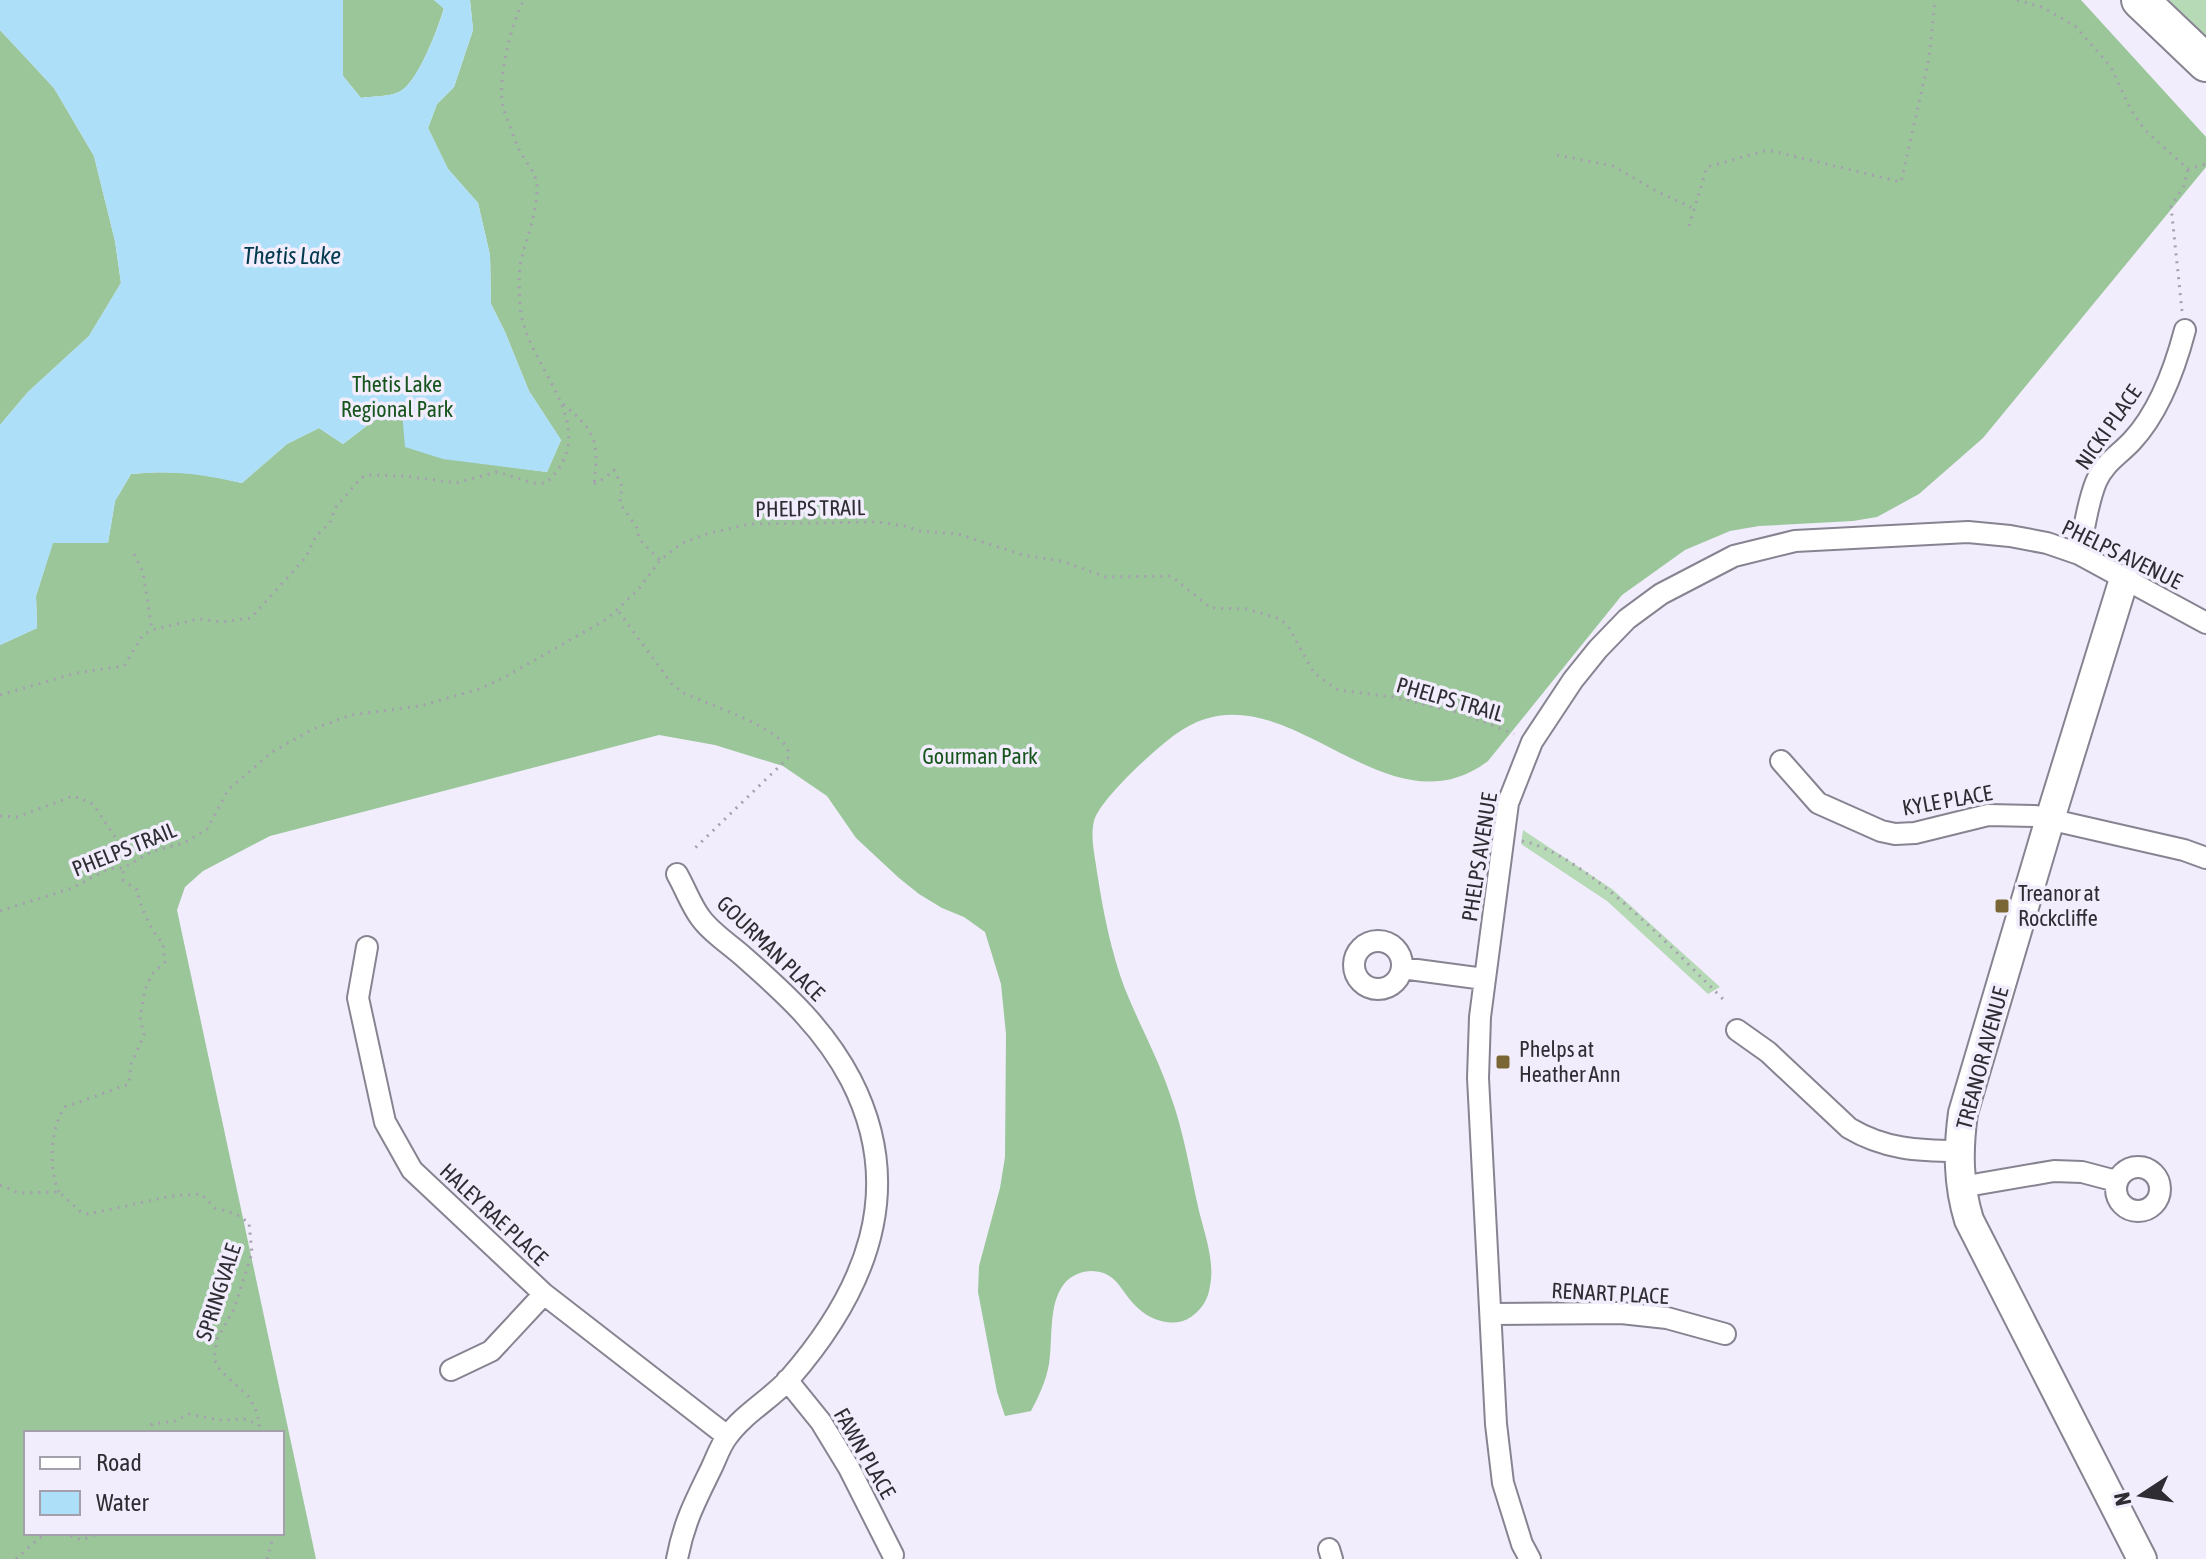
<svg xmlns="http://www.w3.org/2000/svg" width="2206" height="1559" font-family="'Asap Condensed',sans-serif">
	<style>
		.green { fill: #b6d9b6 }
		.forest { fill: #9ac69a; fill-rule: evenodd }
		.water { fill: #addff8 }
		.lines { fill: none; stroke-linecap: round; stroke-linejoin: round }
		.street-casing { stroke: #878391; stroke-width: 24 }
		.secondary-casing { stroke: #878391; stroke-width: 32 }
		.highway-casing { stroke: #878391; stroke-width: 40 }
		.path { stroke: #a4a1ad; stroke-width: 3; stroke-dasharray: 2 6; stroke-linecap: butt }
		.street { stroke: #fff; stroke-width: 20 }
		.secondary { stroke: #fff; stroke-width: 28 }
		.highway { stroke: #fff; stroke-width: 36 }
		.poi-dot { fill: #7a6635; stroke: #f1edfc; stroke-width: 3 }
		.labels { text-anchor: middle; stroke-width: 7; stroke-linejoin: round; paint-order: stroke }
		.park-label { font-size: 22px; fill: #17551d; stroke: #f1edfc }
		.street-label { font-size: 22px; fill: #2f2d33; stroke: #f1edfc }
		.poi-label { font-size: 22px; fill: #2f2d33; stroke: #f1edfc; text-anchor: start }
		.water-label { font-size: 24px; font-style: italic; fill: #01394e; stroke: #f1edfc }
	</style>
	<rect width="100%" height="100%" fill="#f1edfc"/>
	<path class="green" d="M2169,0H2206V36Z
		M1523,830L1612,889L1720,987L1708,994L1607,901L1521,844Z"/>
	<path class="forest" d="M343,0H434L444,8C438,28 418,83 399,92C389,97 372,96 361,98L343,76Z
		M470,0H2081L2206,137V167L1983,438L1919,494L1877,517L1853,521L1759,526L1730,531L1685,550L1622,595L1488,761C1382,841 1282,657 1176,734C1156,748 1100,799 1094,821C1090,837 1095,856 1097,872C1103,911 1111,952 1125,989C1139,1024 1158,1058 1170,1094C1184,1132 1190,1172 1199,1211C1205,1235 1215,1262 1210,1286C1208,1300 1202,1309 1191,1317C1175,1328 1152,1321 1139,1309C1121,1294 1119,1272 1092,1271C1082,1271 1071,1275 1064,1284C1048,1304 1053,1340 1049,1364C1046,1381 1039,1396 1031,1411L1005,1416L997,1392L978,1292L979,1266L1000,1188L1005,1157L1006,1034L1001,984L985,932L964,917L942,908L919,894L899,878L856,838L827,796L783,766L715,745L659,735L270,836L203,871L185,887L177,910L316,1559H0V645L37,628L36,596L53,542L108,543L115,501L131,474C176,470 199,473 242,483L287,444L319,428L343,444L382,414L403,411L503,466L547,472L561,440L529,391L505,332L491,304L490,255L478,203L448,169L428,128L437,104L454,87L473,30ZM26,1433H282V1533H26Z
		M0,30L54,88L94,156L115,241L121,283L89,336L28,392L0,425Z"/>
	<path class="water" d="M0,0H343V76L361,98C372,96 389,97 399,92C418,83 438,28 444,9L434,0H470L473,30L454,87L437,104L428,128L448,169L478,203L490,255L491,304L505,332L529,391L561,440L547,472L443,459L405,447L402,411L382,414L343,444L319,428L287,444L242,483C200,474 174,470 131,474L115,501L108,543H53L36,596L37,628L0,645V425L28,392L89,336L121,283L115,241L94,156L54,88L0,30Z"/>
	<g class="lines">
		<g class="street-casing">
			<path id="street" d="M2079,554C2084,531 2087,504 2096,482C2104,463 2119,455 2132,441C2159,412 2175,368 2185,330
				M1781,761L1818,803L1881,831L1895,834L1915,833L1988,815L2035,816L2184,850L2206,858
				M1354 965a24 24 0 1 1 48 0a24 24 0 1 1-48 0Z
				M367,947L358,998L385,1122L412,1170L544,1294L727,1436
				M1402,968L1484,979
				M1737,1030L1768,1052L1849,1128C1884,1149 1918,1151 1958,1151
				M2116 1189a22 22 0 1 1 44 0a22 22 0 1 1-44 0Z
				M1961,1187L2054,1171L2082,1172L2116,1181
				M1492,1314L1621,1313L1667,1318L1725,1334
				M451,1370L491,1351L544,1294
				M787,1380L821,1422L849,1468L893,1555
				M1329,1549L1332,1559
				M677,1559C684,1522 695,1502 711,1469C716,1459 720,1446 727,1437C743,1414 771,1399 789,1379C865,1292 908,1191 851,1080C825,1030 787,995 745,958C731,945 711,933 700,917C691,905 685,888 677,874
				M1530,1559L1522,1544L1503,1483L1496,1424L1478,1078L1480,1017L1508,803L1532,742L1573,680L1598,649L1627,619L1661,594L1734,556L1795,541L1968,532L2010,536L2047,543L2079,554L2206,623"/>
		</g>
		<g class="secondary-casing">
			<path id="secondary" d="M2124,579L2050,819L1963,1113C1958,1150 1958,1184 1969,1220L2142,1559"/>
		</g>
		<g class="highway-casing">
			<path id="highway" d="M2140,0L2206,63"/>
		</g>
		<path class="path" d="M2017,0L2042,7L2075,26L2111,67L2131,110L2145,130L2188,169L2206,164
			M1557,155L1613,166L1656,191L1695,209
			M1689,226L1707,167L1768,150L1901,182L1929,58L1935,0
			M2182,311L2171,206L2184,186L2188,169
			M563,404C596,432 599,440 594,484
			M594,484L605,478L614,470L622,486L620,503L637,528L639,539L660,560
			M134,554L143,572L152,630
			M619,612L672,684L682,692C704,704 793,730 789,757L693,850
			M0,695L76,673L124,666L143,635L152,630L198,619L222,622L251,618L306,557L316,536L330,523L335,508L361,478L367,475L405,476L456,483L497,472L533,483H546C608,426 524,367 520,305C519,289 518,272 522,257C528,234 538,208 537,185C536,172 523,159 518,147C513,134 507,120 503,107C497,80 511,23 524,0
			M0,816L17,817L73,796L90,802L95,807L132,862
			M1522,841C1587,854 1678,955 1727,1003
			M0,911L72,888L108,869L123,868L153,851L184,843L207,829L228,790L272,752L313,729L351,715L420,706L479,689L503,678L607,619L638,590L660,560L682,543L706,534L750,524L878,522L904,526L920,531L958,534L1023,555L1061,561L1106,577L1171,576L1211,608L1247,609L1280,619L1288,626L1314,673L1338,690L1394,697L1464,714L1514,734
			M0,1185L19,1193L59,1192L82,1213L88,1214L172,1196L201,1194L215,1208L236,1214L249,1223L252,1253L234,1309L217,1339L214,1359L220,1370L249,1397L255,1408L260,1424L256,1433
			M59,1192C48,1170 50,1127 65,1107L129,1084L131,1064L144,1035L140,1017L145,990L152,974L165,962L163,943C151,932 140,906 137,890L123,880V868
			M148,1433L152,1424L175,1421L189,1414L219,1420L244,1419L259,1424
			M63,1533L82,1540L99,1533
			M16,1559L39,1538L50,1533
			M267,1559L274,1533"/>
		<use href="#street" class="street"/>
		<use href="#secondary" class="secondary"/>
		<use href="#highway" class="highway"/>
	</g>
	<g class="poi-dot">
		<rect x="1994" y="898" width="16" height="16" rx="4"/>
		<rect x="1495" y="1054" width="16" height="16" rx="4"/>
	</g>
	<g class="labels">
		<g class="park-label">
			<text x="397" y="392">Thetis Lake<tspan x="397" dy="25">Regional Park</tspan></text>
			<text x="980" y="764">Gourman Park</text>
		</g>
		<g class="street-label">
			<text transform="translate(2108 427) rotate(-55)" y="8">NICKI PLACE</text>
			<text transform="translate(810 508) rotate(-1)" y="8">PHELPS TRAIL</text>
			<text transform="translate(2122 554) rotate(26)" y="8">PHELPS AVENUE</text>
			<text transform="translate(1450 699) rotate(16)" y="8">PHELPS TRAIL</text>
			<text transform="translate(1947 800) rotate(-10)" y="8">KYLE PLACE</text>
			<text transform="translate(124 849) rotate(-22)" y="8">PHELPS TRAIL</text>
			<text transform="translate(1479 857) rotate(-81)" y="8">PHELPS AVENUE</text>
			<text transform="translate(771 948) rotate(44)" y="8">GOURMAN PLACE</text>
			<text transform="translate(1982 1058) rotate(-75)" y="8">TREANOR AVENUE</text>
			<text transform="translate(494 1214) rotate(43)" y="8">HALEY RAE PLACE</text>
			<text transform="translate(218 1292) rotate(-72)" y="8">SPRINGVALE</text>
			<text transform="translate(1610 1293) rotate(3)" y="8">RENART PLACE</text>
			<text transform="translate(865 1453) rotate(60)" y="8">FAWN PLACE</text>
		</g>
		<g class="poi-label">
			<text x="2018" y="901">Treanor at<tspan x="2018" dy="25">Rockcliffe</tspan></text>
			<text x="1519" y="1057">Phelps at<tspan x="1519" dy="25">Heather Ann</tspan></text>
		</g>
		<g class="water-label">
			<text x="292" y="264">Thetis Lake</text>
		</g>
	</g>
	<rect x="24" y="1431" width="260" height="104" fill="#f1edfc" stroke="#a3a0ac" stroke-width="2"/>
	<rect x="40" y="1457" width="40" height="12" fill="#ffffff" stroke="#a3a0ac" stroke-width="2"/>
	<text x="96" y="1471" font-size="24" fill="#2f2d33">Road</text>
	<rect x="40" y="1491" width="40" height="24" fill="#addff8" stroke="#a3a0ac" stroke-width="2"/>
	<text x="96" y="1511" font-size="24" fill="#2f2d33">Water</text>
	<g transform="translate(2142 1495) rotate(258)" stroke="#f1edfc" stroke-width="6" paint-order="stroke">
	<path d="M0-6L14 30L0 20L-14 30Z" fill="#2f2d33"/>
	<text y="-12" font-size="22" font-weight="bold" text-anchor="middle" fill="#2f2d33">N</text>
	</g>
</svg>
